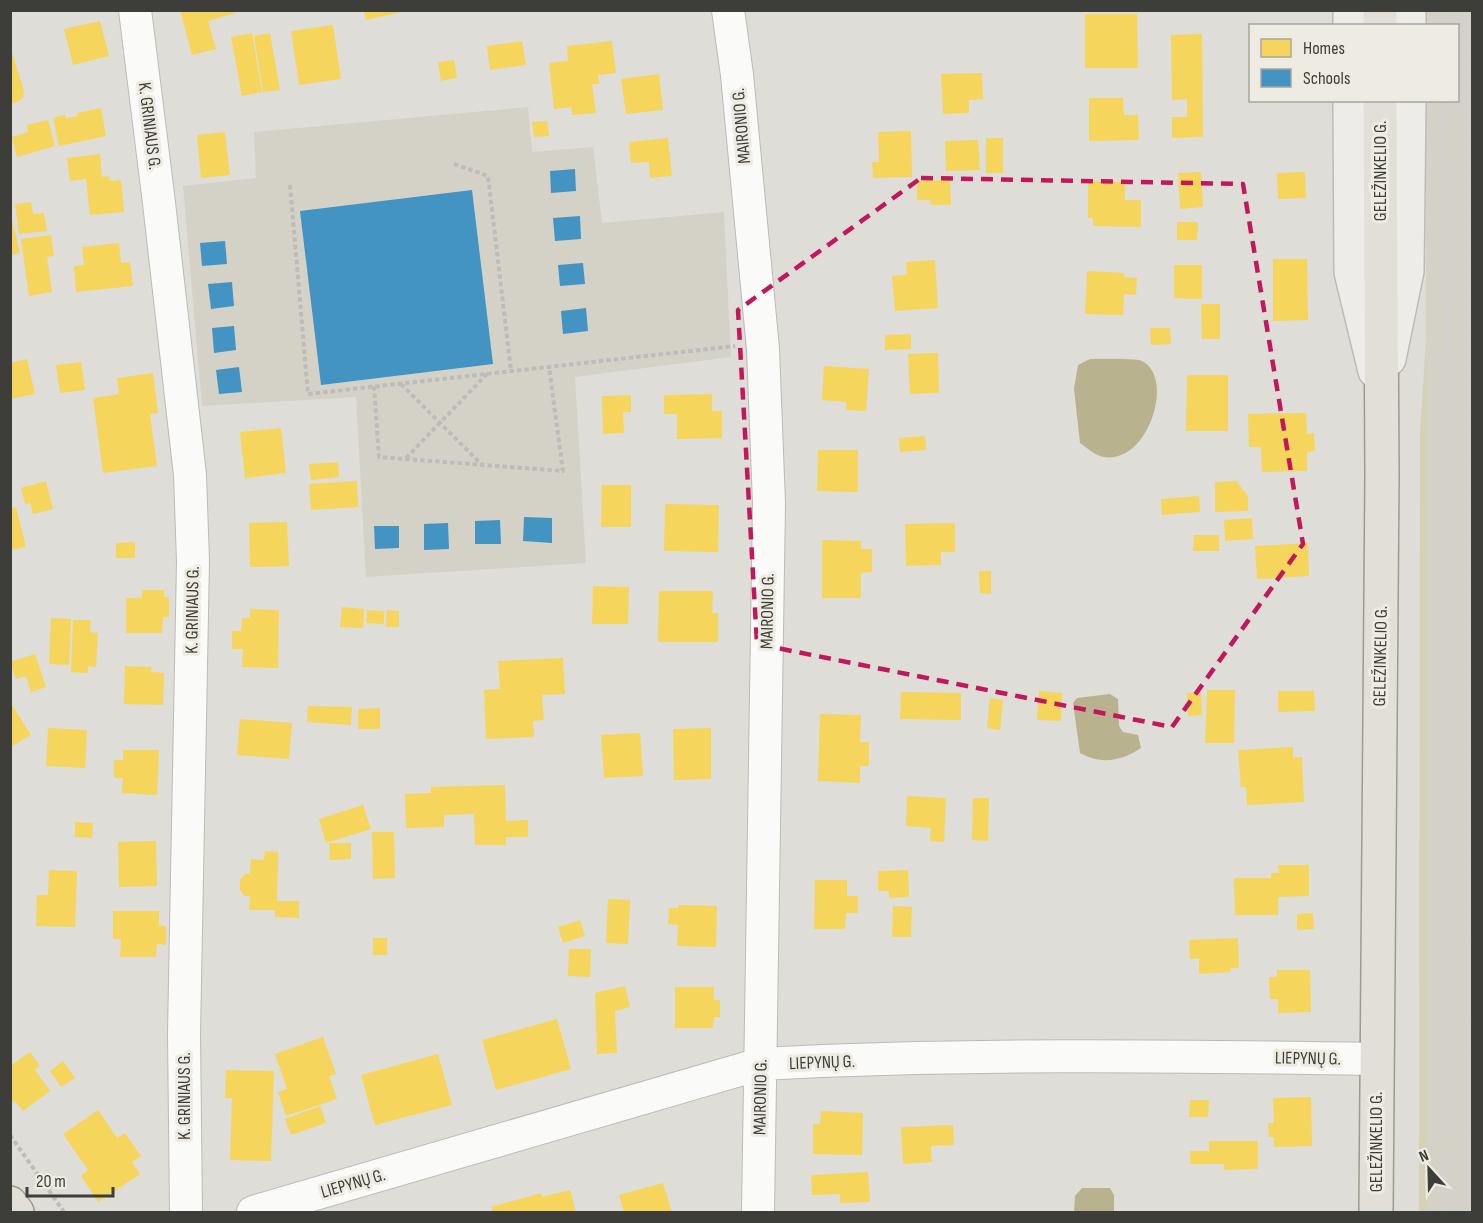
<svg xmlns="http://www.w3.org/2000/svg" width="1483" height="1223" font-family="'Sofia Sans Condensed',sans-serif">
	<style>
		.built { fill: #d4d2c6 }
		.green { fill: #d7d1b4 }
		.water { fill: #b9b28e }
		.homes { fill: #f6d55c }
		.schools { fill: #4393c3 }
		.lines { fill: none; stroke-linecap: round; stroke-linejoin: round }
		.street-casing { stroke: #bcbbb8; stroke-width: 34 }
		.secondary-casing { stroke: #bcbbb8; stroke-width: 36 }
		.primary-casing { stroke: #9e9b8d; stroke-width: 36 }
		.path { stroke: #bdbcba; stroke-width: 4; stroke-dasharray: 4.5 3; stroke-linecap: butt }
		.street { stroke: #fafaf9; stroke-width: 32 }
		.secondary { stroke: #edece8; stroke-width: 33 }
		.primary { stroke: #e1dfd8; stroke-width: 33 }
		.rail { stroke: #d2d2d0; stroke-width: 4.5; stroke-dasharray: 8 8; stroke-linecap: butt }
		.marked { fill: none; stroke: #c2185b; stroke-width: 4.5; stroke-dasharray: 12 8; stroke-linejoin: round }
		.labels { text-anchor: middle; stroke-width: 6; stroke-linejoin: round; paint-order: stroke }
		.street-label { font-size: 18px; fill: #3d3d39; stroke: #eeece2 }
	</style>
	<rect width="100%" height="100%" fill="#deddd8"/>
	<path class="built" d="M1426,11H1472V1212H1426V101L1458,100V26L1426,25Z
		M528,107L532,152L593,147L602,223L724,212L731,357L575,377L586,563L366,577L356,397L202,406L183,186L256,178L254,132Z"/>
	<path class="green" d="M1426,337V1212H1419L1420,435Z"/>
	<path class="water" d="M1090,359C1101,359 1134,358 1142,361C1175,377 1149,464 1104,457C1096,456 1087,448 1080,443L1074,389L1078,365Z
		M1110,694L1118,699L1119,726L1123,732L1138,735L1141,748C1121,761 1102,765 1080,753L1073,703L1077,698Z
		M1082,1188H1110L1114,1195V1212H1074L1075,1196Z"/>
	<path class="homes" d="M180,10H235V13L208,21L216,49L192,55Z
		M364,10H406V11L366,20Z
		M1085,14H1137L1138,68H1085Z
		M100,21L109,56L73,65L64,29Z
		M333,25L341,79L299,85L291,31Z
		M252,33L262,92L242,96L231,37Z
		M270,33L280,90L263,92L254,36Z
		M1202,34L1203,137L1172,138V117H1187V99L1172,100L1171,35Z
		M522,41L526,65L490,70L487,46Z
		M612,41L616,73L598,75L599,84H592L596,113L572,115L571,107L554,109L549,63L568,61L567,46Z
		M10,46L24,91L23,97L19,101L10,104Z
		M454,60L457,78L441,81L438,62Z
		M982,73L983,99L969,100V113L943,114L941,74Z
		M659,74L663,110L626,114L621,79Z
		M1089,98H1123L1124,115H1138L1139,140L1089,141Z
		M101,108L106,136L59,146L53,118L65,115L66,118L78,116L77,113Z
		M48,120L55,146L17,157L12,137L28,132L27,125Z
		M547,121L549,136L534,137L532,122Z
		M911,131L912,177L873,178L872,162H879L878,132Z
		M225,132L230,175L201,178L197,135Z
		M668,138L672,176L650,178L649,162L631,163L629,142Z
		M986,138H1003V173H986Z
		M978,140L980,170L946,171L945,141Z
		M100,154L102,177L109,176L110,181L121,180L124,212L90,215L86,179L70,181L67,158Z
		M1201,172L1203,207L1180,209L1178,173Z
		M1305,172L1306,198L1278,199L1277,173Z
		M950,180L951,205H931L930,200H917V181Z
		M1088,181L1125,182V200H1141V227L1093,226V218H1088Z
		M31,202L33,214L44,213L47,231L19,234L15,204Z
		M10,212L20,253L10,255Z
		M1177,222H1198L1197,240H1177Z
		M51,235L54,256L47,257L52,292L29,296L21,239Z
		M119,243L121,263L130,262L133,286L76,292L74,266L84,265L82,247Z
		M1273,259H1307L1308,320L1273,321Z
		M935,260L938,308L895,311L892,276L907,275L906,262Z
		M1174,265H1202V299L1174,298Z
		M1087,271L1124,273V277L1137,278L1136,295L1124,294L1123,315L1085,314Z
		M1201,304H1220V339H1202Z
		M1150,328H1170L1171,344L1151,345Z
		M911,334V349L885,350V335Z
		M938,353L939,393L910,394L908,354Z
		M27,359L35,394L10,399V363Z
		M81,362L85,390L60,393L56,365Z
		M824,366L869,369L866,411L846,410V402L822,400Z
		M153,373L158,413L150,414L157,466L103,473L93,398L119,394L117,378Z
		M1187,375H1228V431H1186Z
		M712,394V411H722V438L677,439V414H664V395Z
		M631,395V412H623L624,433L603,434L602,396Z
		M1306,413L1307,434L1314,433L1315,451L1307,452V471L1262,472L1261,447H1249L1248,414Z
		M281,428L286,473L245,478L240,432Z
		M925,436L926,450L900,452L899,438Z
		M818,450H858V492L817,491Z
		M338,462L339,477L311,480L309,464Z
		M46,481L53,509L33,514L30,503L25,504L21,488Z
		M357,481L358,507L311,510L309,484Z
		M1236,481L1248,496V511L1215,512V482Z
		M602,485H631V527H601Z
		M1199,496L1200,512L1162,515L1161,499Z
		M665,504L719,505L718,552L664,551Z
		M16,507L26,547L10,550V508Z
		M1252,518L1253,539L1225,541L1224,520Z
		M287,522L289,566L250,567L249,523Z
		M955,523V552H941V565L906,566L905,524Z
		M1194,535H1219V551H1193Z
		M822,540L861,541V549H872V572L861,573V598H822Z
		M135,542V558H116V543Z
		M1308,543L1309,576L1257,579L1255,546Z
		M979,571H991V594L980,593Z
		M593,586L629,587L628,624H592Z
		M142,590H164V597H169V617H163L162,633H126V598H142Z
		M659,591H713L712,613H718V642H658Z
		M342,607L364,609L363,628L340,627Z
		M250,609L279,610L278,668L242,667L243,649H232V631H241L242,618H250Z
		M367,610L384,611V624L366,623Z
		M387,610L399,611V627H386Z
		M51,618L71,619L69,665L49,664Z
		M73,620H91L90,632L98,633L96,667L88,666V673L71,672Z
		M35,654L46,687L31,692L26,676L16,679L10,662Z
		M563,658L565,694L542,695L544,720L533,721L534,737L486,739L484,690L500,689L498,661Z
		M125,666L152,667L151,672L164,673L163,705L124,704Z
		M1207,690H1235L1234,743H1205Z
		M1039,691L1062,693L1061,721L1037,720Z
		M1278,691H1314L1315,711L1278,712Z
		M901,692L961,693V720L900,719Z
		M1201,692L1202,715L1188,716L1187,693Z
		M990,698L1003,700L1000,730L987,728Z
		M10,702L31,735L10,747Z
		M308,706L352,707L351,725L307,722Z
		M380,708V729H358V709Z
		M820,714L861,715L860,742H869V766H860V783L818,781Z
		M240,719L292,723L289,759L237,755Z
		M48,728L87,730L85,768L46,766Z
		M711,728V779L674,780L673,729Z
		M640,733L643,776L604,778L601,735Z
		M1293,747V758L1302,757L1304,802L1247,805L1246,787H1241L1238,750Z
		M123,750H159L157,795L122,793L123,778H114V760H123Z
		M505,785L506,821L528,820V837H506V845H475L474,814L444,815V827L406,828L405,794L431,793V787Z
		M907,796L946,798L944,842L930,841L931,828L906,826Z
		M973,798H989L988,841L972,840Z
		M363,805L371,829L326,843L319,819Z
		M75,822L93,823L92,838L75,837Z
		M372,832H394L395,878L373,879Z
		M156,841L157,886L119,887L118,842Z
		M329,843H351V859L330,860Z
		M265,851L278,852L277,901H299V918L275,917V910H249L250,896H244L240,890V880L245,874H250L251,859L264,860Z
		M1278,865H1309V896L1278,897V915H1235L1234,878H1271V873H1279Z
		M49,870L77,871L75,927L36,926L37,895H48Z
		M908,870L909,897L889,898V891H878V871Z
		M815,880H847V896H858V913H846L845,929H814Z
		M608,899L630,900L628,944L606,943Z
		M678,905L717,906L716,947L677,946L678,925L668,924L669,908H678Z
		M893,906L912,907L911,937H892Z
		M113,911H159V926H166V945L157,944L156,957H120L121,939H113Z
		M1313,913L1314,929L1297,930V914Z
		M580,920L585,936L563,943L558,927Z
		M373,938H387V955H373Z
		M1238,938L1239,968H1230V972L1199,974V958L1190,959L1189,940Z
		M569,949H591L590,977L568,976Z
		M1277,970H1310L1311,1012L1278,1013V999H1270L1269,977H1277Z
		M625,986L630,1007L615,1011L617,1053L597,1054L595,993Z
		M675,987H714V1000H720V1017H714L713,1028H675Z
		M557,1019L571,1069L496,1090L482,1040Z
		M323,1037L336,1074L329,1076L337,1099L286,1116L278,1092L287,1089L275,1054Z
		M30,1052L40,1066L35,1070L50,1091L23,1111L15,1101L10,1104V1066Z
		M438,1054L452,1105L375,1125L361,1075Z
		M63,1061L75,1078L61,1087L50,1071Z
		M226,1070L274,1071L271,1161L230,1160L232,1098H225Z
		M1311,1097L1312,1146L1274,1147V1137H1269L1268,1123H1274L1273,1098Z
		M1190,1100H1209L1208,1117H1189Z
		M320,1106L326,1123L291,1135L285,1119Z
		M98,1110L117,1138L125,1133L141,1156L132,1162L140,1174L98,1202L81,1176L88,1170L63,1134Z
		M821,1111L863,1113L862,1155L813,1154V1124H820Z
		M953,1125L954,1145L931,1146L932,1162L903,1164L901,1127Z
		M1209,1141H1258V1169L1224,1170V1164H1190V1151H1209Z
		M868,1172L870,1202L840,1203V1194L812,1195L811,1175Z
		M663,1183L672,1212H624L619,1195Z
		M570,1190L576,1212H493L491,1207L541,1193L542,1197Z"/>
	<path class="schools" d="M575,169L576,191L551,193L550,171Z
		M472,190L493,364L321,385L300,211Z
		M580,216L581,239L555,241L553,218Z
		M225,241L227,264L202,266L200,243Z
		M583,263L585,284L560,286L558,265Z
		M232,282L234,306L211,309L208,284Z
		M586,308L588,331L563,334L561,311Z
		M234,326L236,350L214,353L212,328Z
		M239,367L242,392L219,394L216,370Z
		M524,517L552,518V543L523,541Z
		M500,520L501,544H475V521Z
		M448,523L449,549L424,550V524Z
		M374,526H399V548L375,549Z"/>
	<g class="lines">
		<g class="street-casing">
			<path id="street" d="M135,10L159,203L190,475L193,561L184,1034L186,1212
				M728,10L737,75L763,349L769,503L758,1212
				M253,1212L760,1064C965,1053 1171,1056 1377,1059"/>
		</g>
		<g class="secondary-casing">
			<path id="secondary" d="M1350,10V26
				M1409,26V10
				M1350,100L1351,272L1375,371
				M1389,359L1407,271L1409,100"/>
		</g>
		<g class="primary-casing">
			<path id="primary" d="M1380,10V26
				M10,1203L17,1212
				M1376,1212L1382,476L1380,100"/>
		</g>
		<path class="path" d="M454,164L488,176L511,371
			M290,185L308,394L735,346
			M401,384L482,465
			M374,386L379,457L563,471L549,367
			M406,458L488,373
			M10,1135L64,1212"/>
		<use href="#street" class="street"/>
		<use href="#secondary" class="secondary"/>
		<use href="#primary" class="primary"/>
		<path class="rail" d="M1443,10V26
			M1466,10L1467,1212
			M1444,100L1447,313L1446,1212"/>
	</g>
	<path class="marked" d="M921,178L1243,184L1303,544L1172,727L757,644L738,310Z"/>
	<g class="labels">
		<g class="street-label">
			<text transform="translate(150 126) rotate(83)" y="6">K. GRINIAUS G.</text>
			<text transform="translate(741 126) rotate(-95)" y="6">MAIRONIO G.</text>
			<text transform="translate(1380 171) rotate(-90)" y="6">GELEŽINKELIO G.</text>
			<text transform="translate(192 610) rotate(-89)" y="6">K. GRINIAUS G.</text>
			<text transform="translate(767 611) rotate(-89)" y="6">MAIRONIO G.</text>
			<text transform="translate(1380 656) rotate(-89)" y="6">GELEŽINKELIO G.</text>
			<text transform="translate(1308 1058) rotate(1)" y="6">LIEPYNŲ G.</text>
			<text transform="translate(822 1062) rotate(-2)" y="6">LIEPYNŲ G.</text>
			<text transform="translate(184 1096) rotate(-90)" y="6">K. GRINIAUS G.</text>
			<text transform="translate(760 1097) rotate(-89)" y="6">MAIRONIO G.</text>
			<text transform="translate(1376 1142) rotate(-90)" y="6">GELEŽINKELIO G.</text>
			<text transform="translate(353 1183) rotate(-16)" y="6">LIEPYNŲ G.</text>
		</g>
	</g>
	<rect width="1483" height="1223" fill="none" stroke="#3d3d39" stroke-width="24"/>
	<rect x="1249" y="24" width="210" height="78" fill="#eeece2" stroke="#a7a69e" stroke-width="1.5"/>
	<rect x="1261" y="39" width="30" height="18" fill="#f6d55c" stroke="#a7a69e" stroke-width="1.5"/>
	<text x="1303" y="54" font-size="18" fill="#3d3d39">Homes</text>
	<rect x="1261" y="69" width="30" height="18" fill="#4393c3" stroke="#a7a69e" stroke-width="1.5"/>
	<text x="1303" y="84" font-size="18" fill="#3d3d39">Schools</text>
	<g transform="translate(1429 1169) rotate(338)" stroke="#eeece2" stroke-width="4.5" paint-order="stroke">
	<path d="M0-4.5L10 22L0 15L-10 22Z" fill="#3d3d39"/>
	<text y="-9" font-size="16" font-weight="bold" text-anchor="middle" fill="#3d3d39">N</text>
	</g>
	<path d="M27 1187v9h86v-9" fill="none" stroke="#3d3d39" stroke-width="3"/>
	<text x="36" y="1187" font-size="18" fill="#3d3d39" stroke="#eeece2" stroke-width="4.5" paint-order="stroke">20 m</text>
</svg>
